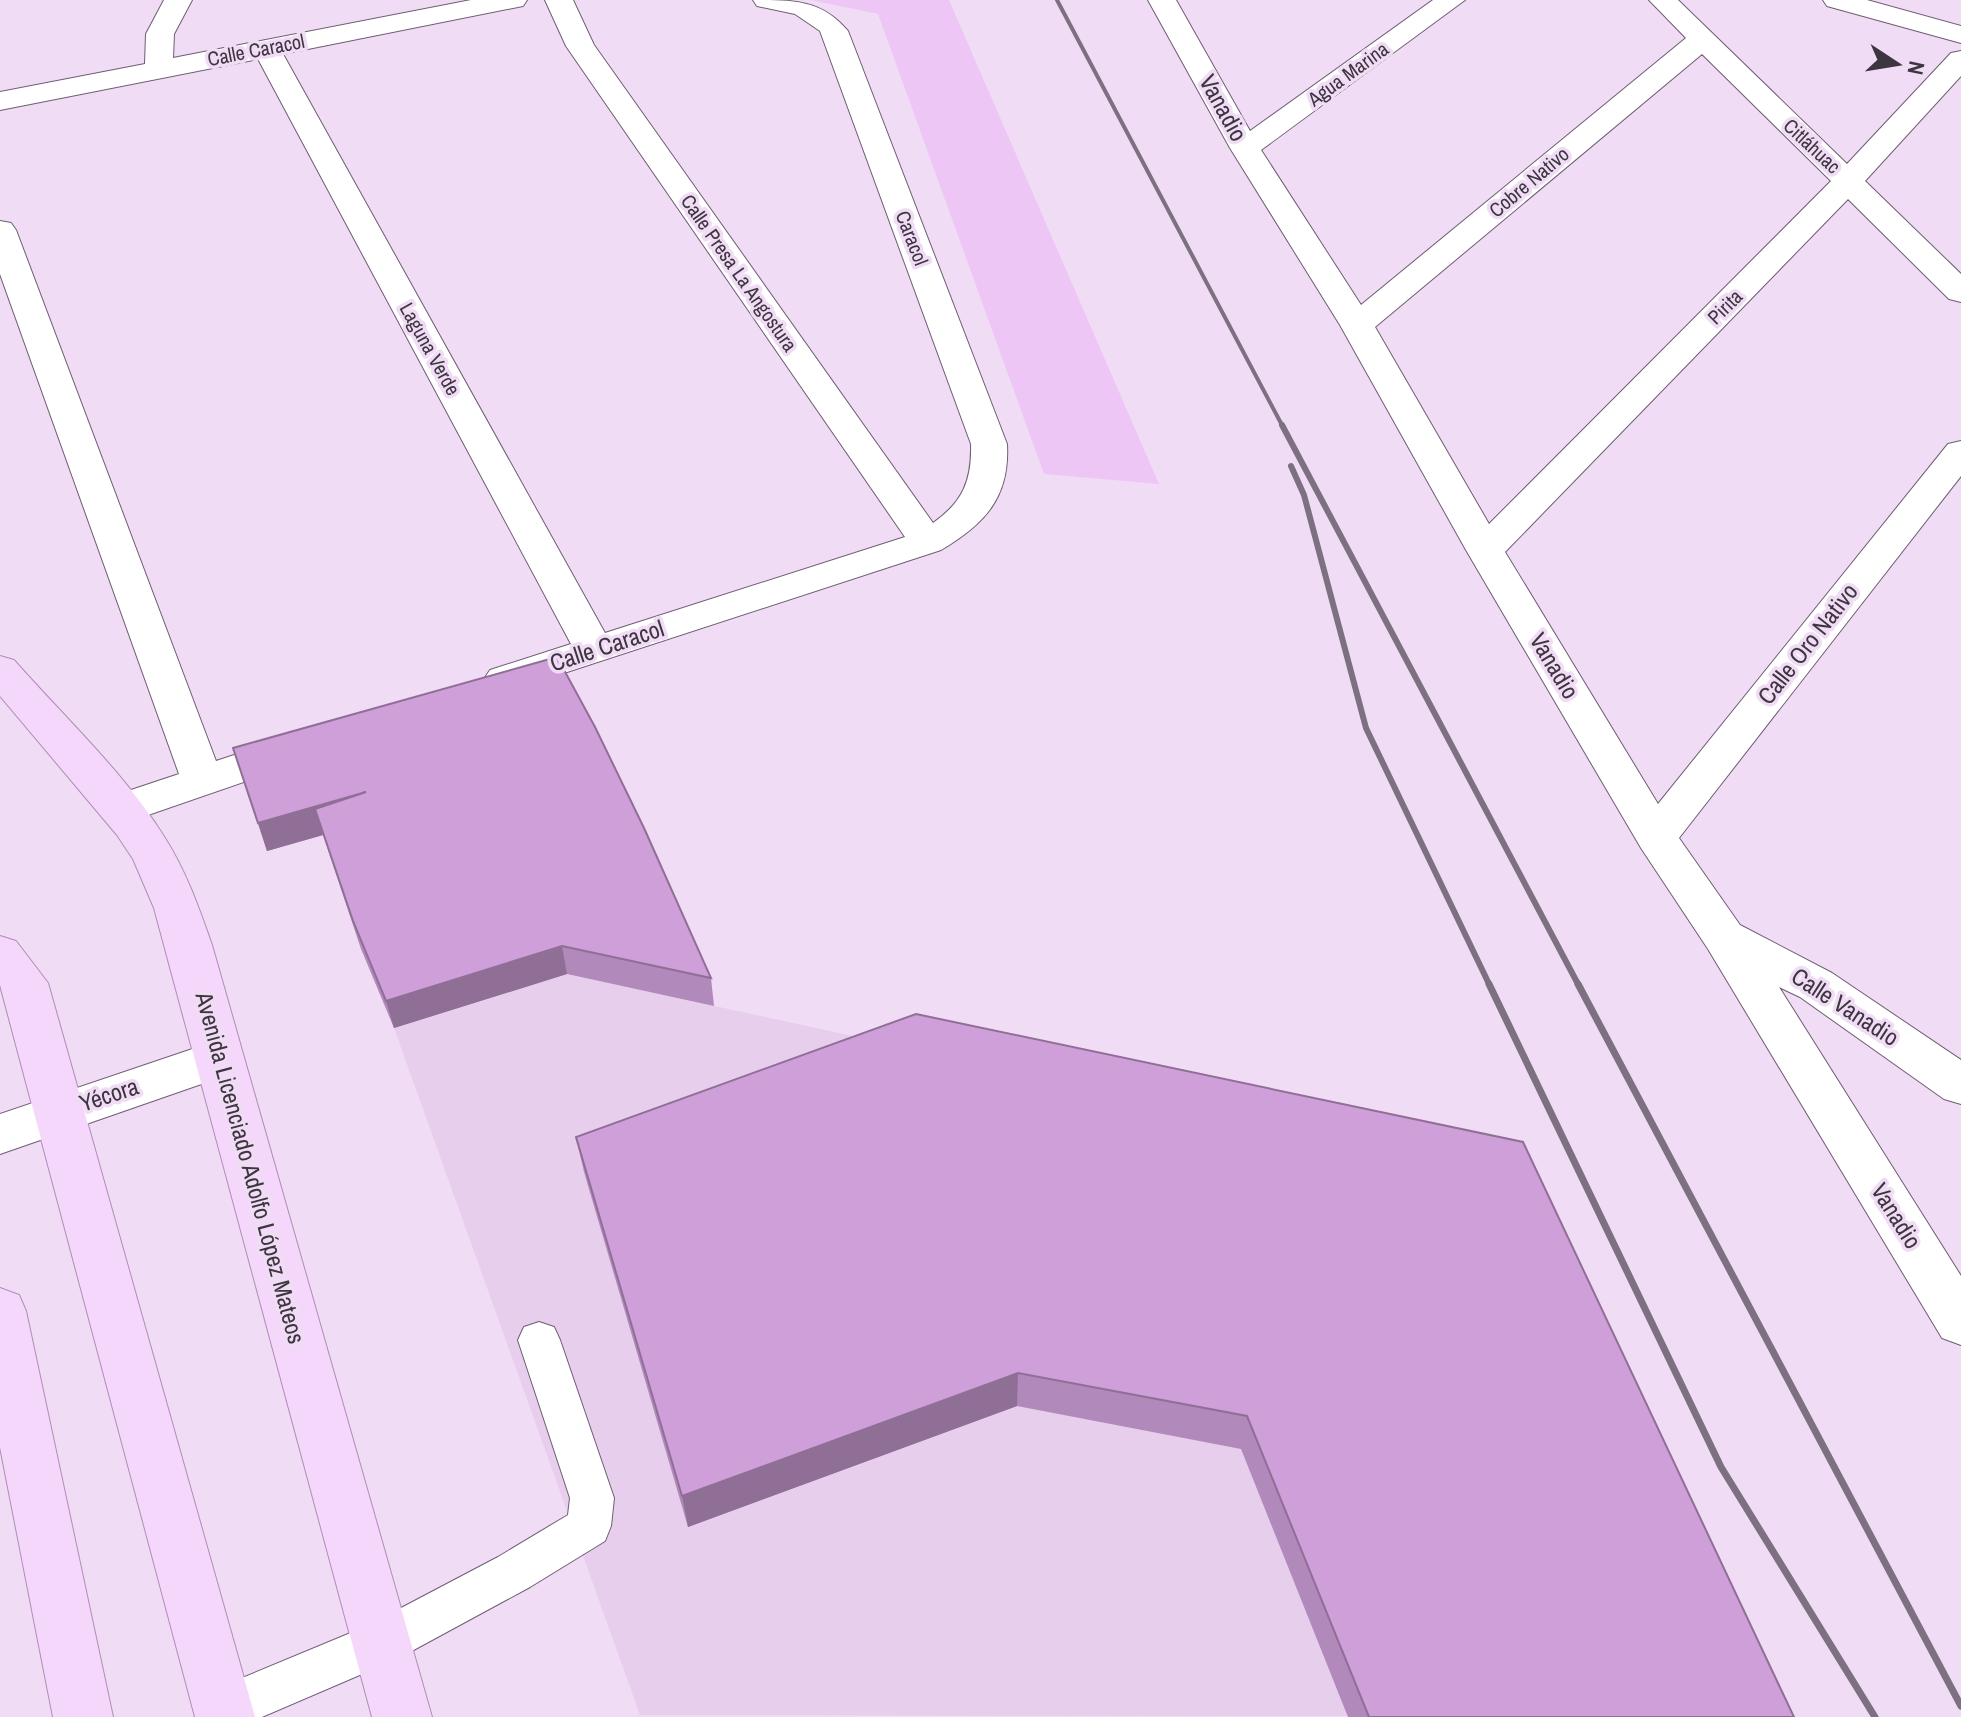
<svg xmlns="http://www.w3.org/2000/svg" width="1961" height="1717" font-family="'Archivo Narrow',sans-serif">
	<style>
		.built { fill: #e7ceec }
		.green { fill: #edc6f6 }
		.lines { fill: none; stroke-linecap: round; stroke-linejoin: round }
		.service-casing { stroke: #6e5d72; stroke-width: 2 }
		.minor-casing { stroke: #6e5d72; stroke-width: 2 }
		.primary-casing { stroke: #af8db7; stroke-width: 2 }
		.service { fill: #fff; fill-rule: evenodd }
		.minor { fill: #fff; fill-rule: evenodd }
		.primary { fill: #f4d7fb; fill-rule: evenodd }
		.rail-far2 { stroke: #7d7080; stroke-width: 4 }
		.rail-far1 { stroke: #7d7080; stroke-width: 6 }
		.rail { stroke: #7d7080; stroke-width: 7 }
		.wall { fill: #b189ba }
		.shaded-wall { fill: #906f97 }
		.building { fill: #ce9fd8; stroke: #906f97; stroke-width: 2 }
		.labels { text-anchor: middle; stroke-width: 7; stroke-linejoin: round; paint-order: stroke }
		.far-street-label { font-size: 20px; fill: #3d353f; stroke: #f1dcf5 }
		.street-label { font-size: 24px; fill: #3d353f; stroke: #f1dcf5 }
	</style>
	<rect width="100%" height="100%" fill="#f1dcf5"/>
	<path class="built" d="M567,974L917,1050L1785,1717L640,1715L394,1028Z"/>
	<path class="green" d="M811,0H949L1159,484L1044,474L878,14Z"/>
	<g class="lines">
		<g class="service-casing">
			<path id="service" d="M539,1322L554,1327L560,1340L614,1498L611,1526L605,1541L530,1587L397,1659L262,1717H202L200,1710L206,1693L365,1627L498,1557L568,1515L570,1498L518,1340L524,1327Z"/>
		</g>
		<g class="minor-casing">
			<path id="minor" d="M164,0H192L174,34L173,58L471,0H527L523,6L283,54L605,633L905,537L566,46L545,0H573L594,45L933,523C963,502 972,480 971,444L820,31L795,14L757,6L753,0C795,0 822,0 848,31L1007,444C1010,497 985,524 941,550L518,688L504,692L490,688L484,679L490,670L571,644L258,59L0,110V92L145,64L146,34Z
				M1148,0H1176L1250,131L1433,0H1465L1261,150L1361,305L1686,38L1649,0H1678L1847,164L1951,53L1961,51V76L1865,181L1961,274V302L1949,299L1848,199L1505,552L1658,804L1948,444L1961,441V476L1679,838L1740,925L1832,973L1961,1060V1104L1944,1099L1800,997L1779,987L1961,1276V1345L1942,1338L1708,949L1641,848L1466,550L1340,325L1230,148ZM1702,54L1831,181L1489,524L1375,327Z
				M1823,0H1867L1961,26V43L1827,6Z
				M0,221L11,223L16,230L216,761L295,735L310,739L316,749L310,759L122,824L107,820L100,809L107,798L179,774L0,274Z
				M219,1040L236,1046L243,1059L236,1072L0,1154V1114Z"/>
		</g>
		<g class="primary-casing">
			<path id="primary" d="M0,656L14,660C65,718 124,772 165,838C186,871 199,908 212,945L432,1717H372L154,908L133,859L117,835L0,696Z
				M0,936L16,941L48,983L255,1717H195L0,985Z
				M0,1288L19,1295L26,1311L113,1717H53L0,1447Z"/>
		</g>
		<use href="#service" class="service"/>
		<use href="#minor" class="minor"/>
		<use href="#primary" class="primary"/>
		<path class="rail-far2" d="M1057,0L1283,427"/>
		<path class="rail-far1" d="M1282,425L1579,986
			M1291,466L1304,495L1366,728L1490,986"/>
		<path class="rail" d="M1489,984L1721,1467L1875,1717
			M1578,984L1961,1706"/>
	</g>
	<path class="wall" d="M233,748L711,978L714,1006L567,974L394,1028L361,949L323,835L267,851Z
		M916,1014L1794,1717H1348L1241,1449L1017,1406L688,1527L584,1172L576,1137Z"/>
	<path class="shaded-wall" d="M366,792L315,809L323,835L267,851L258,823Z
		M562,946L567,974L394,1028L386,1001Z
		M1018,1373L1017,1406L688,1527L682,1496Z"/>
	<path class="building" d="M557,657L595,727L644,828L711,978L562,946L386,1001L353,921L315,809L366,792L258,823L233,748Z
		M916,1014L1523,1142L1794,1717H1369L1247,1416L1018,1373L682,1496L576,1137Z"/>
	<g class="labels">
		<g class="far-street-label">
			<text transform="translate(256 50) rotate(-11)" y="7">Calle Caracol</text>
			<text transform="translate(1348 74) rotate(-36)" y="7">Agua Marina</text>
			<text transform="translate(1812 146) rotate(43)" y="7">Citláhuac</text>
			<text transform="translate(1529 182) rotate(-40)" y="7">Cobre Nativo</text>
			<text transform="translate(912 238) rotate(69)" y="7">Caracol</text>
			<text transform="translate(739 273) rotate(55)" y="7">Calle Presa La Angostura</text>
			<text transform="translate(1725 307) rotate(-45)" y="7">Pirita</text>
			<text transform="translate(430 349) rotate(61)" y="7">Laguna Verde</text>
		</g>
		<g class="street-label">
			<text transform="translate(1223 108) rotate(61)" y="8">Vanadio</text>
			<text transform="translate(1808 644) rotate(-52)" y="8">Calle Oro Nativo</text>
			<text transform="translate(607 646) rotate(-18)" y="8">Calle Caracol</text>
			<text transform="translate(1554 666) rotate(59)" y="8">Vanadio</text>
			<text transform="translate(1845 1007) rotate(33)" y="8">Calle Vanadio</text>
			<text transform="translate(109 1095) rotate(-18)" y="8">Yécora</text>
			<text transform="translate(250 1168) rotate(75)" y="8">Avenida Licenciado Adolfo López Mateos</text>
			<text transform="translate(1896 1216) rotate(58)" y="8">Vanadio</text>
		</g>
	</g>
	<g transform="translate(1897 64) rotate(102)" stroke="#f1dcf5" stroke-width="6" paint-order="stroke">
	<path d="M0-6L14 30L0 20L-14 30Z" fill="#3d353f"/>
	<text y="-12" font-size="22" font-weight="bold" text-anchor="middle" fill="#3d353f">N</text>
	</g>
</svg>
